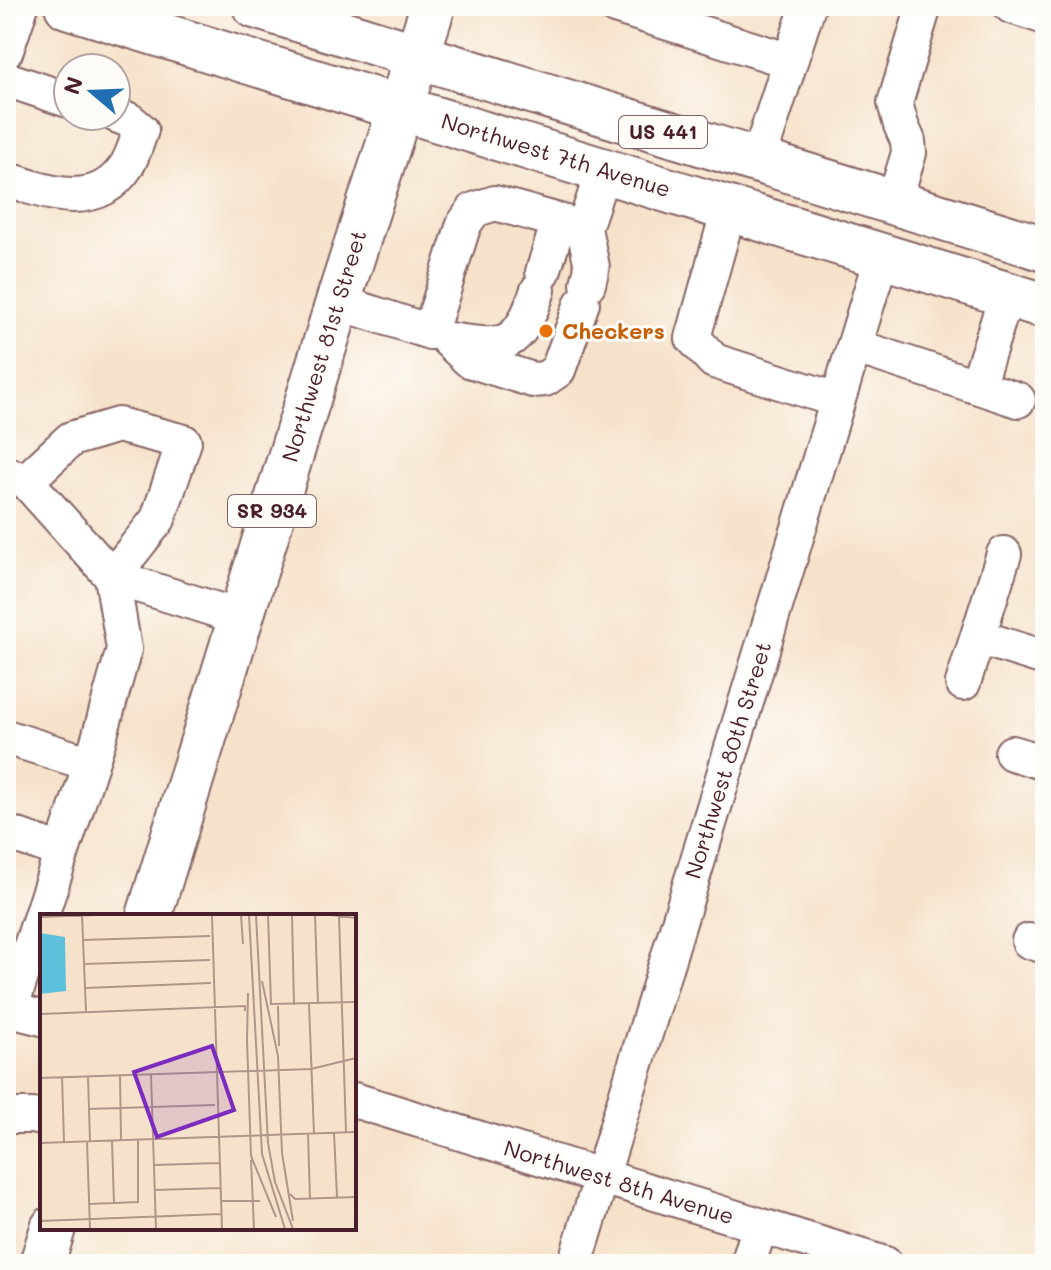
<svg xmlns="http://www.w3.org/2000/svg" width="1051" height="1270" font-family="Mali,sans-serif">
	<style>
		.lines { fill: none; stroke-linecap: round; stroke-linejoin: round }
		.minor-casing { stroke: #866363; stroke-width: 38 }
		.major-casing { stroke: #866363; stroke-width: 48 }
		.minor { stroke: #fff; stroke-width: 34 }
		.major { stroke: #fff; stroke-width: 44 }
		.food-dot { fill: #e8710a; stroke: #fdfcf7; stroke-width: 3 }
		.labels { text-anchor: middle; stroke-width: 6; stroke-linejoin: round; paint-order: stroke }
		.shield { fill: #fdfcf7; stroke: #806168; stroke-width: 2 }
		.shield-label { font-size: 20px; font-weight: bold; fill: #4a1f2b }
		.street-label { font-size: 22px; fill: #4a1f2b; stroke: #fdfcf7 }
		.food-label { font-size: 22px; font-weight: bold; fill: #c56008; stroke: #fdfcf7; text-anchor: start }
		.inset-road { fill: none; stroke: #b1948a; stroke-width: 2 }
		.view { fill: #7b2cbf; fill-opacity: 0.15; stroke: #7b2cbf; stroke-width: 4 }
		.inset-edge { fill: none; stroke: #4a1f2b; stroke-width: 4 }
	</style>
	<rect width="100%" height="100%" fill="#fdfcf7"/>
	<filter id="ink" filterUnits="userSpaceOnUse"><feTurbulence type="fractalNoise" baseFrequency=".0125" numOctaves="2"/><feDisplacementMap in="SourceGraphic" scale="16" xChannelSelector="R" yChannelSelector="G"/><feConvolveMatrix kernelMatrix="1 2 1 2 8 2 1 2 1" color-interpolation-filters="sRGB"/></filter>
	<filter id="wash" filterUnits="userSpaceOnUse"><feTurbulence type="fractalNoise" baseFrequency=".006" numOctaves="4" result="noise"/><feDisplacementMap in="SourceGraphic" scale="32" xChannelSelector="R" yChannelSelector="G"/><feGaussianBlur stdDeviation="1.8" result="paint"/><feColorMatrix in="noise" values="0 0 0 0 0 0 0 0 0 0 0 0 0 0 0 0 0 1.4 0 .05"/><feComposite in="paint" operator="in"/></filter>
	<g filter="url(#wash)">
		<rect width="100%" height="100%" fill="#f6e2ca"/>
	</g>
	<g filter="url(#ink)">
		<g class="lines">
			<g class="minor-casing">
				<path id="minor" d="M615,6L790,61
					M1011,6L1045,17
					M6,50L21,6
					M6,79L68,100
					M758,161L808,6
					M6,179C48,193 97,212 127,165C133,155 137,141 141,130L129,120L116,115
					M894,202L909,153L908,141L901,125L895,103L924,6
					M729,209L693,338L714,361L837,400
					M543,272L559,221
					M588,284L592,267L584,228L604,169
					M338,302L430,332L464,224L474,210L495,203L584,228
					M448,340L469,360L533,380L545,379L558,370L582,303
					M449,340C508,349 518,348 538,290
					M854,346L1018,400
					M977,386L1007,294
					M6,474L26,481L112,577L239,617
					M26,481L71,439L118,425L184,442L158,519L112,577L124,649L98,742L10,1010L42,1018
					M978,637L1045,658
					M963,683L1004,554
					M6,737L91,764
					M1012,753L1045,763
					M6,832L62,851
					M1029,941L1045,946
					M354,1100L885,1264
					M6,1116H32L42,1118
					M575,1264L882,255
					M748,1264L760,1226"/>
			</g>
			<g class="major-casing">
				<path id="major" d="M67,6L1045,306
					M255,6L1045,249
					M149,916L338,302L433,6
					M42,1264L53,1228"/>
			</g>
			<use href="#minor" class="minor"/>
			<use href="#major" class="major"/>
		</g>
	</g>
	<circle class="food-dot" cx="546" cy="331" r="8"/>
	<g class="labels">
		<g class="shield">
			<rect x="619" y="116" width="88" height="32" rx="6"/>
			<rect x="228" y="495" width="88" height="32" rx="6"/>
		</g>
		<g class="shield-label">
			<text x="663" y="139">US 441</text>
			<text x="272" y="518">SR 934</text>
		</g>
		<g class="street-label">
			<text transform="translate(556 155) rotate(17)" y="8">Northwest 7th Avenue</text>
			<text transform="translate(324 346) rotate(-73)" y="8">Northwest 81st Street</text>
			<text transform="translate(728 760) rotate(-73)" y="8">Northwest 80th Street</text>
			<text transform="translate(619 1182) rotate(17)" y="8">Northwest 8th Avenue</text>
		</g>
		<g class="food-label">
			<text x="562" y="339">Checkers</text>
		</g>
	</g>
	<g transform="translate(40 914)">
		<rect width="316" height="316" fill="#f6e2ca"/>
		<path d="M0,19L25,23L26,77L0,80Z" fill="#5dc1db"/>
		<path class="inset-road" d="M42,1L46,98M172,1L182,315M201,1L203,30M209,1L222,240L245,315M216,1L228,229L235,268L253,315M228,1L231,90L316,88M252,1L254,91M275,1L278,90M291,1L316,4M299,2L306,218M0,3L56,1M43,26L170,22M44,50L170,46M222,67L238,142M45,74L171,69M269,90L274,220M238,92L239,132M0,100L205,92V97M207,126L211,242M207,126L208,79M238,142L242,239M111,160L116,315M80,161L81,226M22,163L24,228M48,163L50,227M0,164L271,155L316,144M48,195L175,191M294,219L297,283M268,220L270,285M47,227L50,315M72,227L74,290M0,229L316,218M242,239L253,307M211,242L236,303M211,246L214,315M114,251L179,249M115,276L180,274M250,280L255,285L316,283M182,287H220M49,290L98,288V226M0,307L181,300"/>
		<path class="view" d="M172,132L194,196L117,223L94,158Z"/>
		<rect width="316" height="316" class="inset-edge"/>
	</g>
	<rect width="1051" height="1270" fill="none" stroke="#fdfcf7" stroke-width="32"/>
	<g transform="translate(92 92) rotate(289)"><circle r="38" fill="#fdfcf7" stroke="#b5a4a5" stroke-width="2"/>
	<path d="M0-6L14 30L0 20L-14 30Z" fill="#1f6fb2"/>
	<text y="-12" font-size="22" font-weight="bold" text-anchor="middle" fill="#4a1f2b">N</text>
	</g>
</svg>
